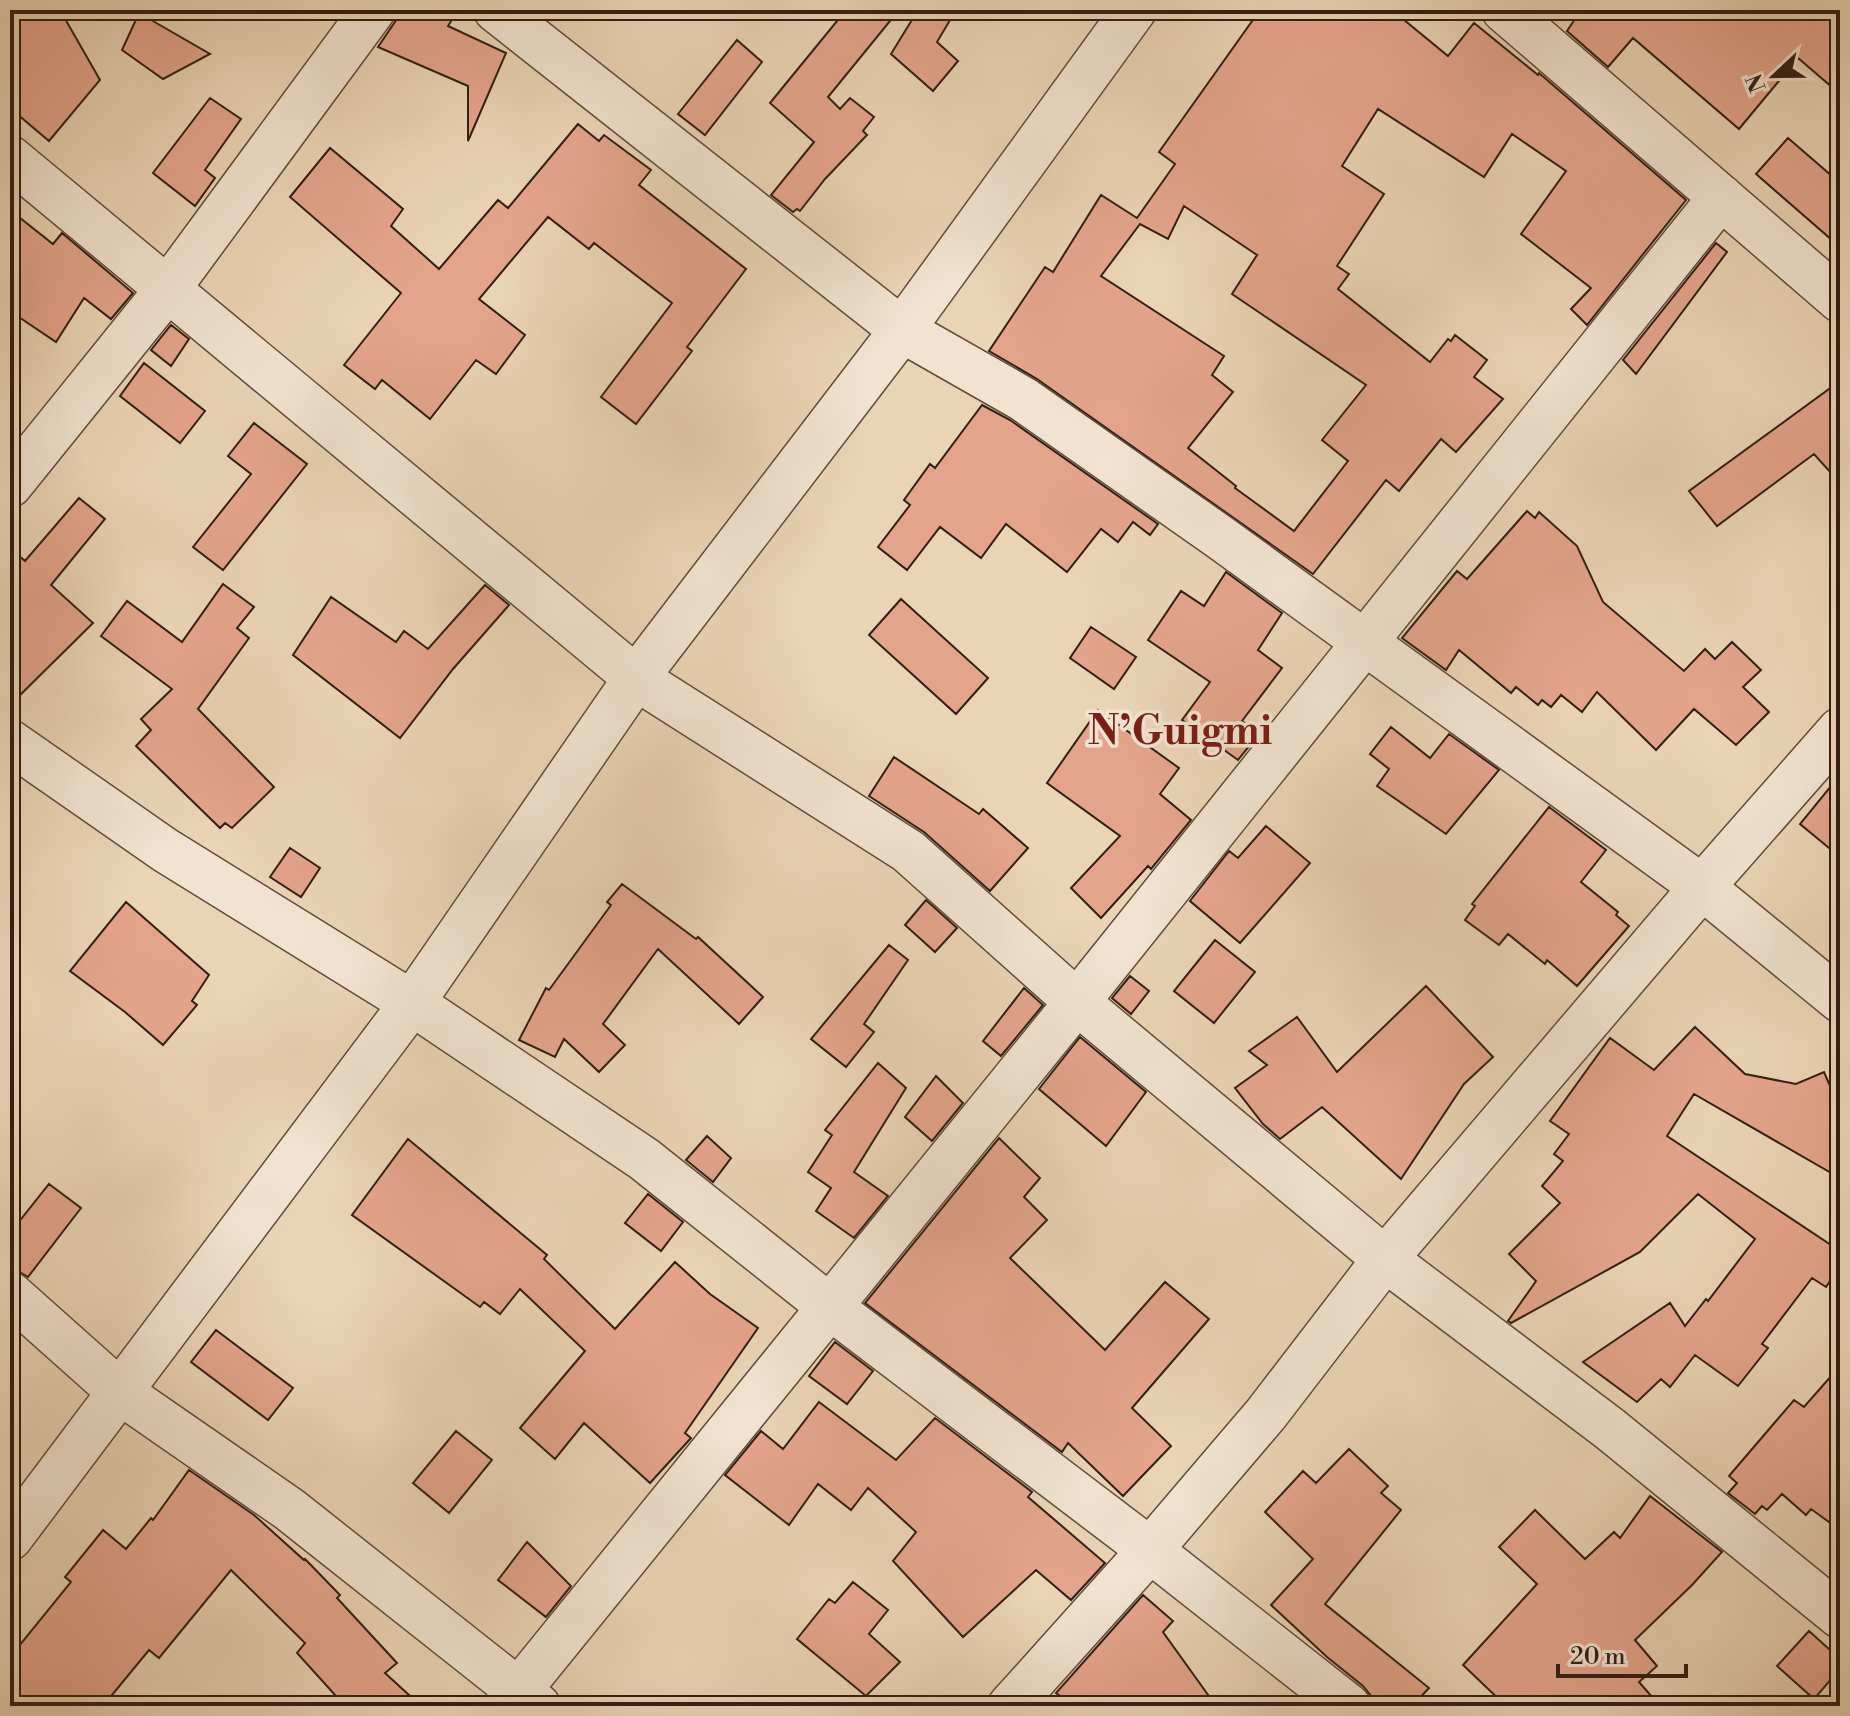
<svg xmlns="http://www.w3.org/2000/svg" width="1850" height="1716" font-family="'Libre Bodoni',serif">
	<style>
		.building { fill: #e4a48c; stroke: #321f14; stroke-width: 2; fill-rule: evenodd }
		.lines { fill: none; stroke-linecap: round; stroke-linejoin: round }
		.minor-casing { stroke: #604c3c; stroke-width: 47 }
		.minor { stroke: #f1e3d0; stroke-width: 44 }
		.labels { text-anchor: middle; stroke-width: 7; stroke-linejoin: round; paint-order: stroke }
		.town-label { font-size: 40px; font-weight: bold; fill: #7a1f14; stroke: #f1e3d0 }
	</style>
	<rect width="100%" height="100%" fill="#ead4b6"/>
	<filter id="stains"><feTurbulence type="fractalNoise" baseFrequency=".0025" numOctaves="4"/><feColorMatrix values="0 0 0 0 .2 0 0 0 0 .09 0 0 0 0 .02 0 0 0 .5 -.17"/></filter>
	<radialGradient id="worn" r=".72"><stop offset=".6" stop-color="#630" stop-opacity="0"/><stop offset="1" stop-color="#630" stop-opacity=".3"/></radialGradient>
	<path class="building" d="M10,10H60L100,80L49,141L10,108Z
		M403,10H458L448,26L506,53L468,141V86L378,47Z
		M846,10H899L828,97L840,109L850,98L874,117L863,131L867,135L825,179L800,211L797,209L793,212L771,195L814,142L770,103Z
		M918,10H956L937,42L958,61L933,91L891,54Z
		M1260,10H1392L1448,56L1474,23L1538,75L1539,73L1686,200L1587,325L1571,309L1591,288L1521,234L1566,171L1512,134L1484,177L1378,109L1342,166L1384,194L1337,266L1349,274L1338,289L1430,362L1448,339L1451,341L1455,335L1487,360L1474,377L1503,399L1456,452L1441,439L1399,491L1386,480L1313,574L1037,379L989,351L1045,267L1053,272L1101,195L1137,218L1175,164L1159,152ZM1184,206L1257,255L1232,294L1366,385L1322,440L1348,461L1294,531L1235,488L1236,486L1188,448L1233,392L1212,375L1224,356L1101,276L1140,224L1168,239Z
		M1581,10H1840V94L1798,58L1739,129L1633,38L1608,67L1567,31Z
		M139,13L210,54L163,79L122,50Z
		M737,40L762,62L705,135L678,114Z
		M210,98L241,119L205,170L215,178L195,206L153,173Z
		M578,124L599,141L604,135L651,170L639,185L746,269L687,347L692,351L636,424L601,397L672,303L594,243L589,249L548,217L479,299L525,335L496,374L476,360L430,419L382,380L375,389L344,365L401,293L290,197L330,148L403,209L391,226L439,269L498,200L508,208Z
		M1788,138L1840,183V247L1756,174Z
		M10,210L53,244L62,233L133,293L111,319L84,298L56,342L10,311Z
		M1716,243L1727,252L1636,374L1623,360Z
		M171,325L189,339L171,366L151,350Z
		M144,363L205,411L180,443L120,396Z
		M1840,381V483L1814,454L1717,526L1689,491Z
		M982,405L1010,420L1158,524L1150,535L1133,522L1118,542L1101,529L1067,572L1006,524L981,558L940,527L907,570L878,547L910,505L904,500L930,464L935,468Z
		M254,423L307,464L223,570L193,547L251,474L228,456Z
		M79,498L105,519L51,585L93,623L10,705V548L25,561Z
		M1527,511L1535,518L1539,512L1577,546L1603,602L1684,671L1705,649L1715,659L1732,642L1761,670L1743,687L1769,712L1736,745L1694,709L1656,750L1597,692L1582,712L1561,695L1551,707L1542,700L1538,705L1516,687L1511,693L1459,650L1446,670L1402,638L1457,571L1467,579Z
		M1226,572L1282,613L1258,650L1282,668L1242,721L1259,734L1238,760L1182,720L1210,682L1148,640L1181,591L1204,606Z
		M223,584L254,607L237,628L249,638L198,709L274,787L232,828L225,823L220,828L136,746L151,730L141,719L172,689L101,636L127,601L182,642Z
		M485,585L509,605L453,669L400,738L293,655L331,597L396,642L404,631L428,649Z
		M901,599L988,678L956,714L869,635Z
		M1091,627L1136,657L1114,689L1070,658Z
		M1098,710L1179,768L1160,794L1191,820L1151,869L1148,866L1101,918L1071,888L1120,836L1047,783Z
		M1391,727L1430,758L1449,734L1499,770L1446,834L1377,786L1389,769L1370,754Z
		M894,757L979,814L983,809L1028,848L990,891L924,832L869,796Z
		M1840,775V857L1800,824Z
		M1549,807L1606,850L1581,882L1618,912L1616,915L1629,926L1577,986L1547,960L1545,964L1508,934L1499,945L1465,920L1475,906L1472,904Z
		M1266,826L1310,863L1240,943L1190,901L1229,851L1238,858Z
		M290,848L320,868L301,897L270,877Z
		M622,884L696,939L698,937L763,997L739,1024L658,949L603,1024L625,1045L599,1072L564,1039L555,1057L519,1040L546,988L549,990L611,905L607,902Z
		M926,900L957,928L935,952L905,925Z
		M126,902L209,975L192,1001L197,1005L163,1045L125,1012L70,971Z
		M1215,940L1255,972L1214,1023L1174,991Z
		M889,945L908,960L864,1024L874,1032L846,1067L811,1039Z
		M1130,976L1149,991L1131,1014L1112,998Z
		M1426,986L1493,1057L1464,1084L1401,1179L1322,1107L1280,1139L1263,1124L1235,1088L1267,1065L1249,1051L1297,1017L1337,1072Z
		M1024,988L1043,1005L1001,1056L983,1041Z
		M1695,1027L1745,1074L1796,1084L1824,1072L1840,1109V1178L1694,1094L1667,1136L1840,1251V1266L1826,1287L1812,1278L1762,1344L1768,1348L1738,1386L1695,1355L1670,1387L1661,1379L1637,1402L1583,1362L1670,1303L1685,1326L1706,1299L1708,1301L1755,1239L1698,1194L1640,1252L1511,1323L1508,1321L1536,1281L1509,1254L1560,1203L1542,1186L1563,1161L1554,1154L1569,1134L1550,1121L1610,1038L1654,1070Z
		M1080,1037L1146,1092L1106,1146L1039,1089Z
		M878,1063L906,1088L854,1172L888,1196L854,1238L816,1211L831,1188L808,1172L832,1135L825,1130Z
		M936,1076L963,1103L932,1141L905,1117Z
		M707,1136L731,1158L713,1182L686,1160Z
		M999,1138L1040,1178L1024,1197L1047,1220L1010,1258L1105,1350L1165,1282L1209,1319L1132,1408L1171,1446L1123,1496L1068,1443L1062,1452L865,1303Z
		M408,1139L547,1255L544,1259L615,1329L675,1262L710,1294L758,1328L685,1433L691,1438L650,1483L584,1423L555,1459L520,1428L585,1351L520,1289L500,1314L484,1302L480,1307L352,1215Z
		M49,1184L81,1208L28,1277L16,1270H10V1233Z
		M648,1194L683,1222L661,1251L625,1223Z
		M216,1330L293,1388L268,1420L191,1362Z
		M835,1342L873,1371L847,1404L809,1376Z
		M1840,1366V1530L1811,1509L1806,1515L1782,1494L1767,1510L1762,1506L1755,1514L1728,1493L1737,1483L1729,1476L1794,1400L1804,1407Z
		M819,1402L896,1460L935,1418L1032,1492L1028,1497L1105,1563L1071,1600L1036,1570L963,1637L893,1561L916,1532L868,1488L851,1510L818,1484L789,1525L725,1475L761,1431L783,1449Z
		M456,1431L492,1460L449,1513L413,1483Z
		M1349,1449L1388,1486L1381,1493L1401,1510L1325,1604L1429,1688L1412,1706H1372L1371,1696L1363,1686L1327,1657L1271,1605L1313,1559L1265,1512L1303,1471L1316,1483Z
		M189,1470L254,1515L304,1560L305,1559L340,1595L337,1598L397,1663L385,1673L421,1706H345L297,1653L305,1643L231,1570L159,1658L149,1650L103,1706H10V1657L71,1582L65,1577L103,1530L126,1549L151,1518L153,1520Z
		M1650,1496L1722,1552L1692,1585L1635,1640L1657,1666L1639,1682L1660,1706H1506L1463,1665L1537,1584L1499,1547L1535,1510L1585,1559L1614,1532L1620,1538Z
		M527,1542L571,1586L546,1617L498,1580Z
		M853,1582L888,1610L869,1634L900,1662L866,1696L797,1639L829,1599L835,1603Z
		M1143,1595L1173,1621L1163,1632L1216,1706H1075L1056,1693Z
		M1809,1631L1840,1659V1669L1814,1699L1777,1666Z"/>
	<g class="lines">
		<g class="minor-casing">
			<path id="minor" d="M496,10L902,330L1023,399L1221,538L1702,887L1840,1000
				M1504,10L1840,300
				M10,158L636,678L908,851L1077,1002L1385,1259L1610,1429L1840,1616
				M10,485L167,290L373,10
				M10,742L165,850L412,1003L644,1159L830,1307L1150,1550L1348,1706
				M10,1294L120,1392L289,1509L538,1706
				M10,1538L412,1003L636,678L902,330L1134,10
				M506,1706L1077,1002L1721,197
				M1010,1706L1150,1550L1266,1414L1385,1259L1702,887L1840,730"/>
		</g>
		<use href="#minor" class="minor"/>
	</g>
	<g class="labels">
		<g class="town-label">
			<text x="1180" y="744">N’Guigmi</text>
		</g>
	</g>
	<rect width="1850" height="1716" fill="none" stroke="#ead4b6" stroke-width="40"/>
	<rect x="12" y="12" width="1826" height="1692" fill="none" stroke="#321f14" stroke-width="4"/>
	<rect x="20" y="20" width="1810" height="1676" fill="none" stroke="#321f14" stroke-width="2"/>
	<g transform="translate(1774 76) rotate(248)" stroke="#f1e3d0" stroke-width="6" paint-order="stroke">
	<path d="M0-6L14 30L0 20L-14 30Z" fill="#321f14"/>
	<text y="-12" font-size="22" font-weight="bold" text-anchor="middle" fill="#321f14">N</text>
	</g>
	<path d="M1558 1664v12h128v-12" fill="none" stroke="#321f14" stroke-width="4"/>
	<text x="1570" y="1664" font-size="24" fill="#321f14" stroke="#f1e3d0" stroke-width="6" paint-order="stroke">20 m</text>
	<rect width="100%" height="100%" filter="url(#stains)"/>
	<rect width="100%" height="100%" fill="url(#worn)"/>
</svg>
